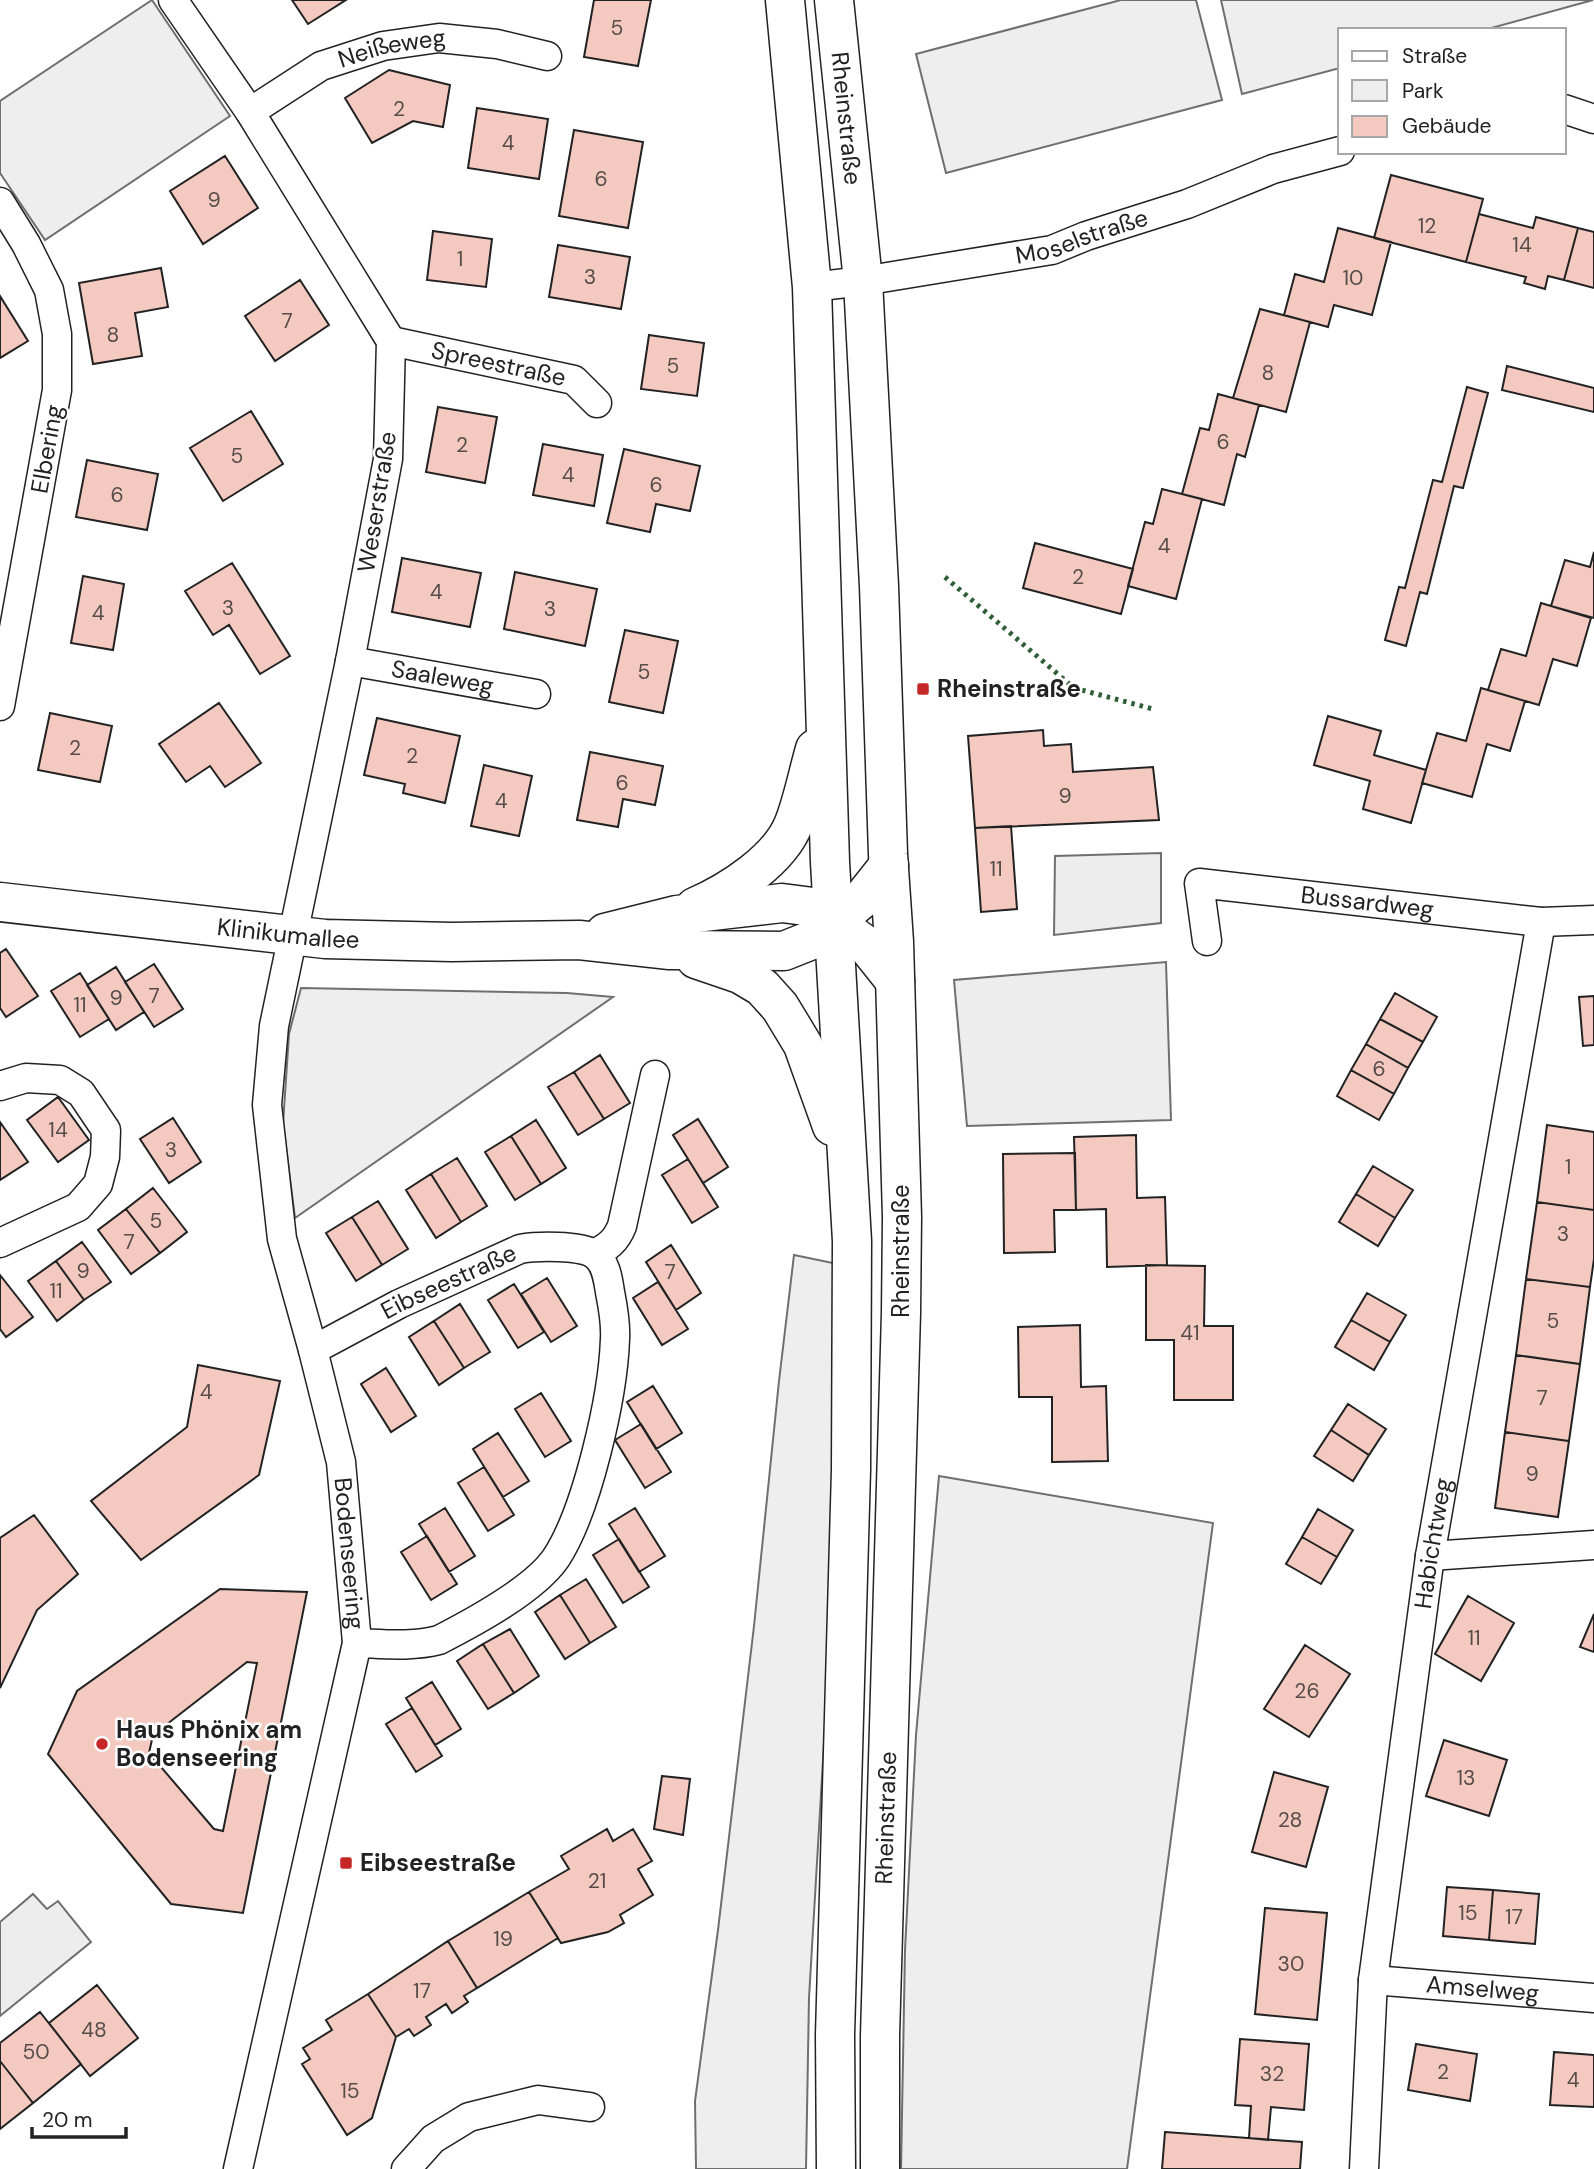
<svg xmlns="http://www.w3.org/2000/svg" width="1594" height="2169" font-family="'DM Sans',sans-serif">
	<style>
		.green { fill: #eee; stroke: #6f6f6f; stroke-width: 2 }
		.parking { fill: #ededed; stroke: #6f6f6f; stroke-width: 2 }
		.building { fill: #f3c9c0; stroke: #222; stroke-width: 2; fill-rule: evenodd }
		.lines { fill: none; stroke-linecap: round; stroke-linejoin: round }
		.street-casing { stroke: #222; stroke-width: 31 }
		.secondary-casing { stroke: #222; stroke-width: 41 }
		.street { stroke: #fff; stroke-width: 28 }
		.secondary { stroke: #fff; stroke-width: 38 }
		.hedge { stroke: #2f5e38; stroke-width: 5; stroke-dasharray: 3.5 5; stroke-linecap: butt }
		.poi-dot { fill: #c62828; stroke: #fff; stroke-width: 2.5 }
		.labels { text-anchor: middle; stroke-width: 5; stroke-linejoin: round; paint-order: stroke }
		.number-label { font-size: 21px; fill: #564c4a }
		.street-label { font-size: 24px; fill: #222; stroke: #fff }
		.poi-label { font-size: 24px; font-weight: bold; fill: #222; stroke: #fff; text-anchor: start }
	</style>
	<rect width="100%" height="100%" fill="#fff"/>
	<path class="green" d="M152,0L230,116L45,240L0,173V101Z
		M1121,0H1196L1222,100L946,173L916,54Z
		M1221,0H1593L1484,30H1340V68L1242,94Z
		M301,988L567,993L613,997L295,1218L283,1124L289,1034Z
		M794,1255L833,1263L837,1523L809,1998L806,2169H696L695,2101L718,1930L754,1626L779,1381Z
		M939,1476L1213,1523L1127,2169H901L905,1950L916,1735Z"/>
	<path class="parking" d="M1161,853V923L1054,935L1055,856Z
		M1166,962L1171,1120L967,1126L954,980Z
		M33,1894L47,1909L58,1901L91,1942L0,2016V1922Z"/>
	<path class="building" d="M292,0H346L308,24Z
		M594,0H651L638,66L584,57Z
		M389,70L450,85L443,127L413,121L372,143L345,98Z
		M477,108L548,119L539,179L468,168Z
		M574,130L643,142L628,228L559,216Z
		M225,156L258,208L203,244L170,191Z
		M1391,175L1483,199L1466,262L1374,238Z
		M1479,214L1533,228L1536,217L1578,228L1564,280L1548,276L1545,289L1524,283L1526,277L1466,262Z
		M1338,228L1391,242L1372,315L1334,305L1328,327L1284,315L1295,274L1324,282Z
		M1578,228L1594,232V288L1564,280Z
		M433,231L492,239L486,287L427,280Z
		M558,245L630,257L621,309L549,297Z
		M161,268L168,307L135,313L142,356L93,364L79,283Z
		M300,280L329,325L275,361L245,316Z
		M0,296L28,341L0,358Z
		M1260,309L1310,322L1286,412L1233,398Z
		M649,335L704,343L697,396L641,389Z
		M1507,366L1594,388V412L1502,390Z
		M1467,387L1488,393L1463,488L1454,486L1427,594L1420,592L1406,646L1385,640L1399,587L1405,588L1433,480L1442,482Z
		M1218,394L1259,405L1245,457L1237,454L1224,505L1182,494L1200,428L1209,430Z
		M438,407L497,417L485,483L426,472Z
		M251,411L283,464L223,501L190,448Z
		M543,444L603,455L594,506L533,495Z
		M624,449L700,466L690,511L656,504L650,532L607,523Z
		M87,460L158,474L147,530L76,517Z
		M1162,489L1202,499L1176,599L1128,586L1145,522L1153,524Z
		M1035,543L1133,569L1121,614L1023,588Z
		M1594,552V618L1551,606L1565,560L1590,567Z
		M402,558L481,573L470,627L392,612Z
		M232,563L290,656L260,674L229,625L213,635L185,591Z
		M515,572L597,589L585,646L504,629Z
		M83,576L124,584L113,650L71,643Z
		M1541,603L1591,618L1577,666L1553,659L1539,705L1488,690L1501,649L1526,656Z
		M625,630L678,641L663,713L609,702Z
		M1481,688L1525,701L1510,751L1487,744L1472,797L1422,783L1437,733L1466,741Z
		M219,703L261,763L225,787L210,766L186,782L159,744Z
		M50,713L112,726L100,782L38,770Z
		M1328,716L1381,731L1374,755L1426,770L1411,823L1363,809L1370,781L1314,765Z
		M377,718L460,736L445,803L403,793L405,784L364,775Z
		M1043,730L1044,746L1071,744L1073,772L1153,767L1159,820L975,828L968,736Z
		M590,752L663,766L655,805L623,799L618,827L577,820Z
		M484,765L532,776L519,836L471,826Z
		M1011,826L1017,909L981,912L975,828Z
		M6,949L38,996L6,1017L0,1008V953Z
		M154,964L183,1009L154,1027L125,982Z
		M116,967L144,1012L116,1030L87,985Z
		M80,973L109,1019L80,1037L51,991Z
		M1395,993L1437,1017L1423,1042L1380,1019Z
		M1594,996V1045L1583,1046L1579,997Z
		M1380,1019L1423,1042L1408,1068L1366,1044Z
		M1366,1044L1408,1068L1394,1094L1351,1070Z
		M600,1055L630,1103L604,1119L574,1072Z
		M1351,1070L1394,1094L1379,1120L1337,1096Z
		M574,1072L604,1119L578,1135L548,1087Z
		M58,1097L89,1140L58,1162L27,1120Z
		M173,1118L201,1162L169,1183L140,1139Z
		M698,1119L728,1167L703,1183L673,1135Z
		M536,1120L566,1168L541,1184L511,1136Z
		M0,1122L28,1162L0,1180Z
		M1547,1125L1594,1132V1210L1537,1202Z
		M1136,1135L1137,1198L1165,1197L1167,1265L1107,1267L1106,1209L1076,1210L1074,1137Z
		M511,1136L541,1184L515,1200L485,1152Z
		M1075,1153L1076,1210H1054L1055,1252L1004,1253L1003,1154Z
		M457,1158L487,1206L461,1222L431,1174Z
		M688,1159L718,1207L692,1223L662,1175Z
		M1373,1166L1413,1190L1395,1218L1356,1194Z
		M431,1174L461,1222L436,1238L406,1190Z
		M153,1188L187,1232L160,1253L126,1209Z
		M1356,1194L1395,1218L1378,1246L1339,1222Z
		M378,1201L408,1249L382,1265L352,1217Z
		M1537,1202L1594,1210V1259L1590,1287L1526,1279Z
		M126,1209L160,1253L131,1274L98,1230Z
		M352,1217L382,1265L356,1281L326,1233Z
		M82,1242L111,1282L84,1300L56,1261Z
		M671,1245L701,1293L676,1310L646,1262Z
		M56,1261L84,1300L57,1321L28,1281Z
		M1146,1265L1205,1266L1204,1326H1233V1400H1174V1340H1146Z
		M0,1275L33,1317L6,1337L0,1329Z
		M547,1278L577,1326L551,1342L521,1294Z
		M1526,1279L1590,1287L1580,1364L1516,1355Z
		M658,1282L688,1329L662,1345L633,1298Z
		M514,1284L544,1332L518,1348L488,1300Z
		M1367,1293L1406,1315L1390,1342L1351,1320Z
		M460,1304L490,1352L464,1368L434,1321Z
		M1351,1320L1390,1342L1374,1370L1335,1347Z
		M434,1321L464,1368L439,1385L409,1337Z
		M1080,1325L1081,1387L1106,1386L1108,1461L1052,1462V1397H1019L1018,1327Z
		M1516,1355L1580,1364L1569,1441L1505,1432Z
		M198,1365L280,1381L259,1475L141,1560L91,1501L187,1427Z
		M386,1368L416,1416L391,1432L361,1384Z
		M653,1386L682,1433L656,1449L627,1402Z
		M541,1393L571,1441L545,1457L515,1409Z
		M1348,1404L1386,1429L1369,1455L1331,1430Z
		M641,1424L671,1472L645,1488L615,1440Z
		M1331,1430L1369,1455L1353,1481L1314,1456Z
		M1505,1432L1569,1441L1558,1517L1495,1508Z
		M498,1433L529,1481L503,1497L473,1449Z
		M484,1467L514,1515L488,1531L458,1483Z
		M445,1508L475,1556L449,1572L419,1524Z
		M635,1508L665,1556L639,1572L609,1524Z
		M1318,1509L1353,1530L1337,1557L1302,1537Z
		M34,1515L78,1574L37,1610L0,1688V1538Z
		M427,1536L457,1584L431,1600L401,1552Z
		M1302,1537L1337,1557L1321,1584L1286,1564Z
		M619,1539L649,1587L623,1603L593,1555Z
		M586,1579L616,1627L590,1643L560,1595Z
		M220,1589L307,1592L243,1913L171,1904L48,1754L77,1691ZM247,1662L257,1663L223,1831L214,1829L149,1753L153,1735Z
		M560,1595L590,1643L565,1659L535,1612Z
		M1468,1596L1514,1623L1481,1681L1435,1654Z
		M1594,1614V1652L1580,1647Z
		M510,1629L539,1676L514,1693L483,1644Z
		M483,1644L514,1693L488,1709L457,1661Z
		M1305,1645L1350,1674L1309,1737L1264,1709Z
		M432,1682L461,1729L435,1745L406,1698Z
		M412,1708L442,1756L416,1772L386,1724Z
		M1444,1740L1507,1760L1489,1816L1426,1796Z
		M1274,1772L1328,1787L1306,1867L1252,1852Z
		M662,1776L690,1779L683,1835L654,1829Z
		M607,1829L613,1841L633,1829L652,1861L638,1869L653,1895L620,1915L624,1923L608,1932L561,1943L529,1892L569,1869L561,1856Z
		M1447,1887L1493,1890L1489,1940L1443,1936Z
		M1493,1890L1539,1894L1535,1944L1489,1940Z
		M529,1892L558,1938L477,1988L448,1941Z
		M1265,1908L1327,1913L1317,2020L1255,2014Z
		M448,1941L477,1988L464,1996L468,2002L452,2013L446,2004L426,2017L431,2025L414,2036L409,2029L396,2037L368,1994Z
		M97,1985L138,2038L90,2076L49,2023Z
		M368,1994L396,2037L372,2118L347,2135L302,2064L310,2059L303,2048L332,2030L326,2020Z
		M40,2012L81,2064L33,2103L0,2061V2043Z
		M1240,2039L1309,2044L1304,2110L1271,2107L1268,2140L1249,2138L1251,2106L1235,2105Z
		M1416,2044L1477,2054L1470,2101L1408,2090Z
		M1554,2052L1594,2055V2107L1550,2105Z
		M0,2061L33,2103L0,2129Z
		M1165,2132L1302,2142L1300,2169H1162Z"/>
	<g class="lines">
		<g class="street-casing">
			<g id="street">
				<path id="s1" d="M173,0L250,112L391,341L388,459L350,661L274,1026L267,1105L282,1239L313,1350L341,1462L357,1643L238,2169"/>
				<path d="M1564,109L1594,119"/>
				<path id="s2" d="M250,112L321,66L383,46L439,38L497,44L547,56"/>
				<path d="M0,202L26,244L49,290L57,334V390L0,706"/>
				<path id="s3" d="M812,287L863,281L1052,250L1086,236L1187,204L1273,169L1340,151"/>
				<path id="s4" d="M391,341L574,380L597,403"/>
				<path id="s5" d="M350,661L536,694"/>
				<path id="s6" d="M1207,941L1199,883L1541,922L1594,920"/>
				<path d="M0,1086L26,1078L60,1080L81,1093L106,1130L105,1157L98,1184L78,1207L0,1243"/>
				<path d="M594,1254C608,1247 616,1241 622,1226L655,1075"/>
				<path id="s7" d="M313,1350L399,1304L520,1249C537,1246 579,1245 594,1254C606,1262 608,1279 610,1292C613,1307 616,1323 615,1339C613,1397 587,1511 556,1558C534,1590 474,1622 439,1640C412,1647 385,1644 357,1643"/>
				<path d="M1430,1556L1594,1545"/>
				<path id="s8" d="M1373,1980L1594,1998"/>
				<path d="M406,2169L433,2139L469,2117L538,2100L590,2107"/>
				<path id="s9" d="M1364,2169L1373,1980L1430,1556L1541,922"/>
			</g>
		</g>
		<g class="secondary-casing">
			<g id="secondary">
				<path d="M785,0L812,287L830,862L852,1241L851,1470L835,2035L836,2169"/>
				<path id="s10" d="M834,0L863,281L879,586L888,854L894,942L902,1217L901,1313L880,2036V2169"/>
				<path id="s11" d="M0,902L325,939L452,942L579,940L670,950L784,951L814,939L862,899L889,865"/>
				<path d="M695,907C730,892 780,860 794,823C803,800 808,773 815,749"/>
				<path d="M605,933L677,915L782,903L813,907L867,946L895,981"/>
				<path d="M696,959L740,974L762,987L780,1007L803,1045L832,1126"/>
			</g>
		</g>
		<use href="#street" class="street"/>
		<use href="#secondary" class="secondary"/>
		<path class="hedge" d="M945,577L1074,688L1153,709"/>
	</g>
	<g class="poi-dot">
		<rect x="916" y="682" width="14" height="14" rx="3.5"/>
		<circle cx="102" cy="1744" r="7"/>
		<rect x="339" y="1856" width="14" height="14" rx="3.5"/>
	</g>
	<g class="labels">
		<g class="number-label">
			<text x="617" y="35">5</text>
			<text x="399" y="116">2</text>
			<text x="508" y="150">4</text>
			<text x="601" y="186">6</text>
			<text x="214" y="207">9</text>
			<text x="1427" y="233">12</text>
			<text x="1522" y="252">14</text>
			<text x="460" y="266">1</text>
			<text x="590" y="284">3</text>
			<text x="1353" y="285">10</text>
			<text x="287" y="328">7</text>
			<text x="113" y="342">8</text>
			<text x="673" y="373">5</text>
			<text x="1268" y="380">8</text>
			<text x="1223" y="449">6</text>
			<text x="462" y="452">2</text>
			<text x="237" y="463">5</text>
			<text x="568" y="482">4</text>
			<text x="656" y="492">6</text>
			<text x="117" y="502">6</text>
			<text x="1164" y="553">4</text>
			<text x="1078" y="584">2</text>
			<text x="436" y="599">4</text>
			<text x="228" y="615">3</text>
			<text x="550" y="616">3</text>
			<text x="98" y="620">4</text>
			<text x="644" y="679">5</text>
			<text x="75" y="755">2</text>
			<text x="412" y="763">2</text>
			<text x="622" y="790">6</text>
			<text x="1065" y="803">9</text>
			<text x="501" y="808">4</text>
			<text x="996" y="876">11</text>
			<text x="154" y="1003">7</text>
			<text x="116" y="1005">9</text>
			<text x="80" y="1012">11</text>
			<text x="1379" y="1076">6</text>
			<text x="58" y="1137">14</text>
			<text x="171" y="1157">3</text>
			<text x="1568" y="1174">1</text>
			<text x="156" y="1228">5</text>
			<text x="1563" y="1241">3</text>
			<text x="129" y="1249">7</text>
			<text x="83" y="1278">9</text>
			<text x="670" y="1279">7</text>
			<text x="56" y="1298">11</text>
			<text x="1553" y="1328">5</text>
			<text x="1190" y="1340">41</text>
			<text x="206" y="1399">4</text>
			<text x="1542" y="1405">7</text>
			<text x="1532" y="1481">9</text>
			<text x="1474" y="1645">11</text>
			<text x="1307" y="1698">26</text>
			<text x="1466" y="1785">13</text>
			<text x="1290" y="1827">28</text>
			<text x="597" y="1888">21</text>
			<text x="1468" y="1920">15</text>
			<text x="1514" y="1924">17</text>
			<text x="503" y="1946">19</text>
			<text x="1291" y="1971">30</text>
			<text x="422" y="1998">17</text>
			<text x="94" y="2037">48</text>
			<text x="36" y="2059">50</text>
			<text x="1443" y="2079">2</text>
			<text x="1272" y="2081">32</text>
			<text x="1573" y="2087">4</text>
			<text x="350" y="2098">15</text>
		</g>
		<g class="street-label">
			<text dy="8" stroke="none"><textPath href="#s2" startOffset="158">Neißeweg</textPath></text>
			<text dy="8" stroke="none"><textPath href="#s10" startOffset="119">Rheinstraße</textPath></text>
			<text dy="8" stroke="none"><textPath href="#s3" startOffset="275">Moselstraße</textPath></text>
			<text dy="8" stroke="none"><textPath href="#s4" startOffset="110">Spreestraße</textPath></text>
			<text transform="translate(47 449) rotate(-80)" y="8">Elbering</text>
			<text transform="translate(377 502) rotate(-81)" y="8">Weserstraße</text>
			<text dy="8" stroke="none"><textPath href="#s5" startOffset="94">Saaleweg</textPath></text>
			<text dy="8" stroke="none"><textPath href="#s6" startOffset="228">Bussardweg</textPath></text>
			<text dy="8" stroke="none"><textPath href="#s11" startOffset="290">Klinikumallee</textPath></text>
			<text transform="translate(901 1251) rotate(-90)" y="8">Rheinstraße</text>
			<text dy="8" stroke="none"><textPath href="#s7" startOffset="152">Eibseestraße</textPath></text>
			<text dy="8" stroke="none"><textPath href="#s9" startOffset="630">Habichtweg</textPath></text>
			<text dy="8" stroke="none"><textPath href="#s1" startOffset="1638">Bodenseering</textPath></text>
			<text transform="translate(886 1818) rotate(-88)" y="8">Rheinstraße</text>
			<text dy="8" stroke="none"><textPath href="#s8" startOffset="110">Amselweg</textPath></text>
		</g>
		<g class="poi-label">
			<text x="937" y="697">Rheinstraße</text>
			<text x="116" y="1738">Haus Phönix am<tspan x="116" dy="28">Bodenseering</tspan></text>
			<text x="360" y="1871">Eibseestraße</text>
		</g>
	</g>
	<rect x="1338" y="28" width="228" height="126" fill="#ffffff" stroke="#a7a7a7" stroke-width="2"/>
	<rect x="1352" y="51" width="35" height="10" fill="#ffffff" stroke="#a7a7a7" stroke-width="2"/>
	<text x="1402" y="63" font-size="21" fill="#222222">Straße</text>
	<rect x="1352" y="80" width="35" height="21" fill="#eeeeee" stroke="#a7a7a7" stroke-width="2"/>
	<text x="1402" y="98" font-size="21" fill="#222222">Park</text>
	<rect x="1352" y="116" width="35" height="21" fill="#f3c9c0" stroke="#a7a7a7" stroke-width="2"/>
	<text x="1402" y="133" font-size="21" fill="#222222">Gebäude</text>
	<path d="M32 2127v10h94v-10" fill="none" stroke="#222222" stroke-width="3.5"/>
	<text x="42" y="2127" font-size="21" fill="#222222" stroke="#ffffff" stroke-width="5" paint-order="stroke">20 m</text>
</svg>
